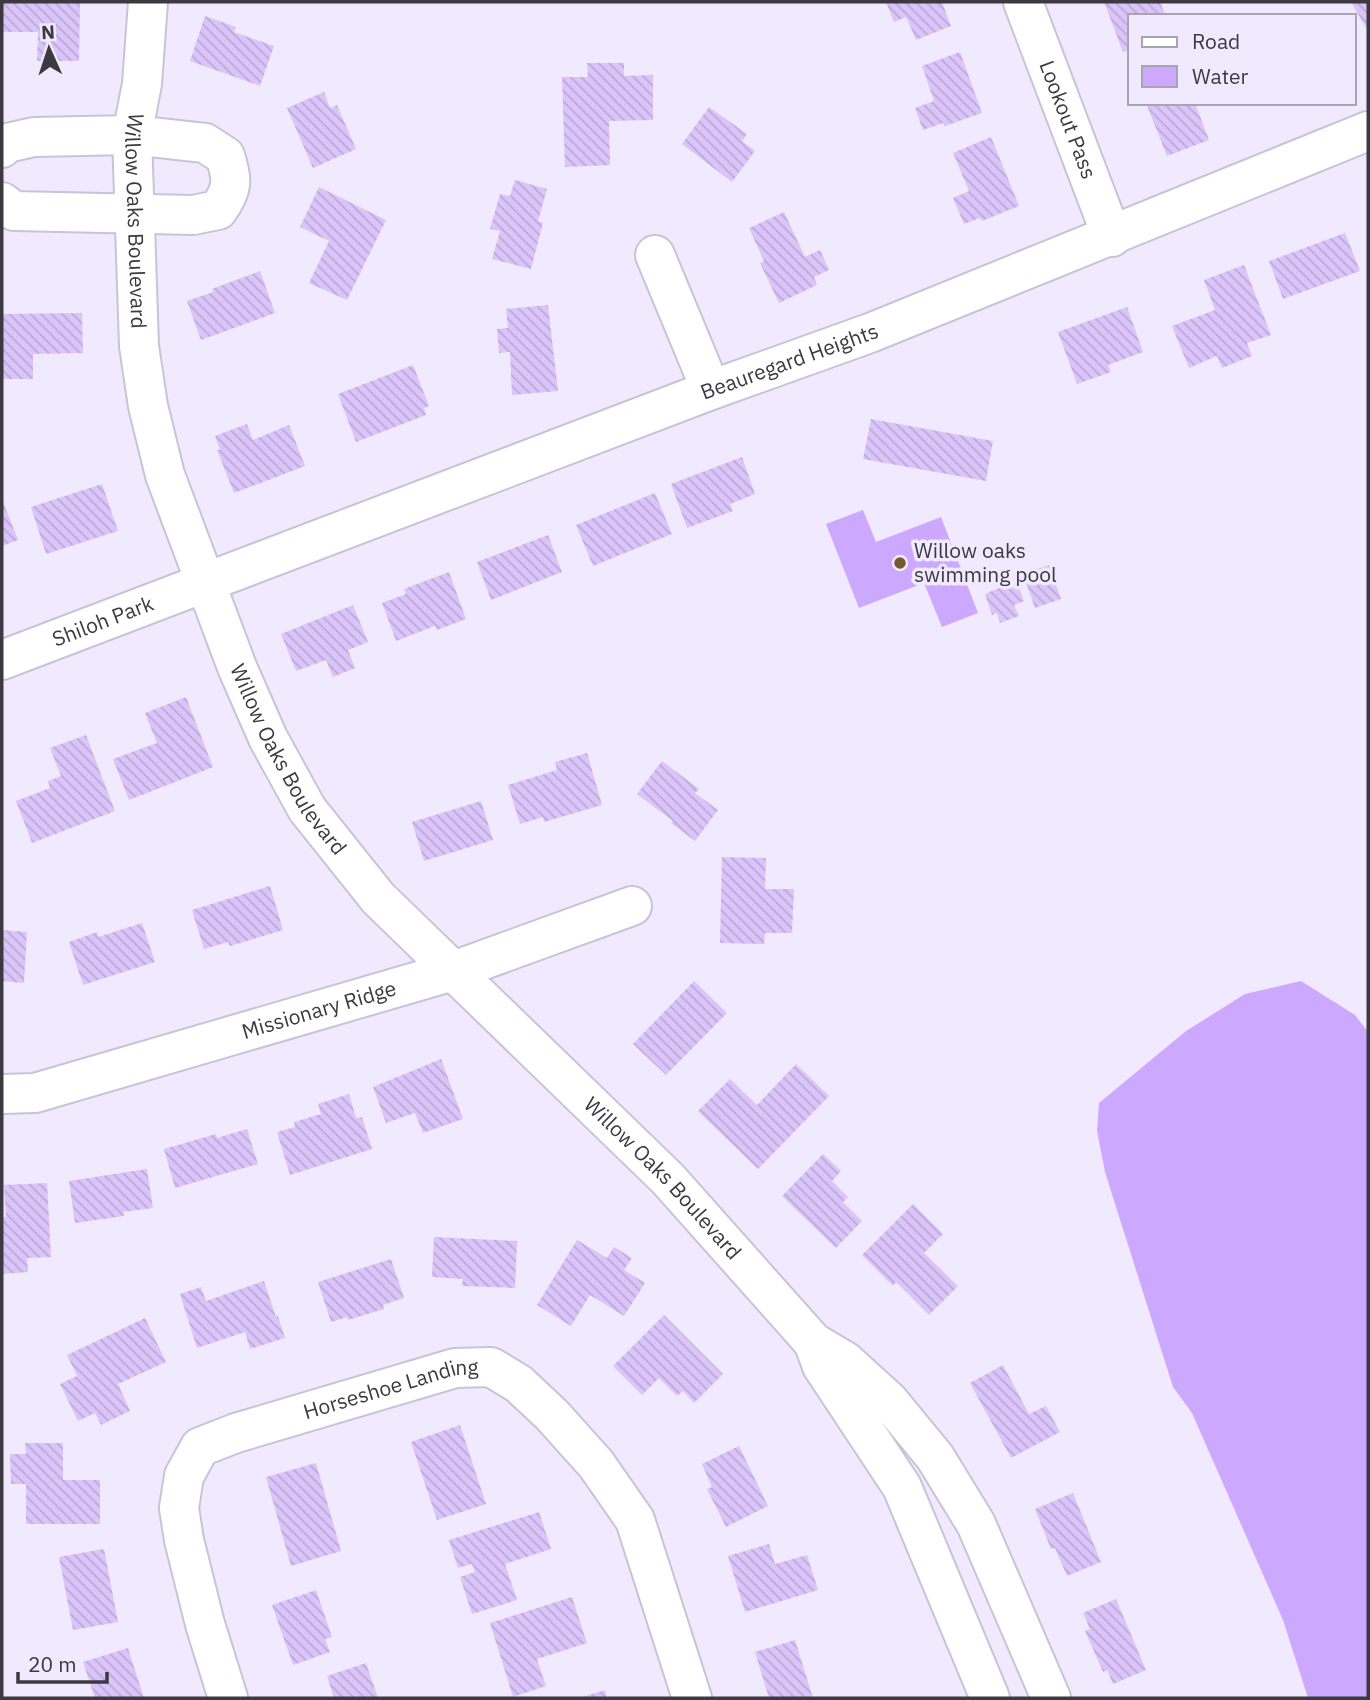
<svg xmlns="http://www.w3.org/2000/svg" width="1370" height="1700" font-family="'IBM Plex Sans',sans-serif">
	<style>
		.water { fill: #cda8ff }
		.building { fill: url(#building-back-hatch) }
		.lines { fill: none; stroke-linecap: round; stroke-linejoin: round }
		.minor-casing { stroke: #cac2d6; stroke-width: 42 }
		.minor { stroke: #fff; stroke-width: 38 }
		.poi-dot { fill: #755a2d; stroke: #f1e9fe; stroke-width: 2.5 }
		.labels { text-anchor: middle; stroke-width: 7; stroke-linejoin: round; paint-order: stroke }
		.street-label { font-size: 21px; fill: #3c3941; stroke: #f1e9fe }
		.poi-label { font-size: 21px; fill: #3c3941; stroke: #f1e9fe; text-anchor: start }
	</style>
	<defs>
		<pattern id="building-back-hatch" width="6" height="6" patternUnits="userSpaceOnUse" patternTransform="scale(1.75)"><rect width="6" height="6" fill="#dac4f9"/><path d="M-1 5l2 2M0 0l6 6M5-1l2 2" fill="none" stroke="#bca9d7"/></pattern>
	</defs>
	<rect width="100%" height="100%" fill="#f1e9fe"/>
	<path class="water" d="M863,510L876,542L941,517L978,613L942,627L924,583L859,608L826,524Z
		M1301,981L1355,1015L1368,1032V1698H1308L1283,1620L1192,1413L1173,1387L1105,1172L1097,1131L1099,1103L1186,1031L1245,994Z"/>
	<path class="building" d="M2,2H80L79,61H37L38,32H2Z
		M886,2H942L951,26L916,40L906,17L894,22Z
		M1104,2H1160L1166,16H1130V49L1123,52Z
		M1351,2H1368V31Z
		M205,16L236,27L234,32L274,46L260,86L190,61Z
		M960,52L982,113L945,126L943,123L923,130L915,108L934,101L922,66Z
		M587,63H624V76L653,75V120L609,121L610,165L565,167L562,77H588Z
		M324,92L330,108L337,105L356,149L313,168L287,108Z
		M1146,103H1195L1209,140L1167,156Z
		M709,107L747,134L742,141L755,151L732,182L682,144Z
		M991,137L1019,206L982,221L980,218L964,224L953,198L969,191L953,153Z
		M515,180L547,189L538,221L543,223L531,269L492,259L500,231L490,229L500,194L510,196Z
		M319,187L386,220L347,300L309,283L329,241L300,227Z
		M784,212L805,257L820,250L829,270L814,277L817,285L779,303L760,263L764,261L749,228Z
		M1345,233L1360,271L1283,299L1269,261Z
		M1244,265L1271,335L1247,343L1252,356L1222,368L1217,356L1189,368L1172,326L1215,310L1204,280Z
		M260,271L275,313L201,340L187,301L213,292L212,289Z
		M548,305L558,391L512,395L510,352L499,353L497,329L508,328L506,309Z
		M1127,307L1143,352L1108,365L1111,372L1077,384L1058,332Z
		M82,313L83,353L33,354V379H2V314Z
		M413,365L429,406L424,408L426,415L356,442L338,394Z
		M871,419L993,441L986,481L863,459Z
		M247,424L253,440L289,425L305,466L234,493L217,450H220L215,436Z
		M742,457L755,494L730,504L733,511L687,528L671,484Z
		M102,484L118,531L46,554L31,507Z
		M655,493L672,534L593,566L576,525Z
		M2,499L18,540L2,546Z
		M548,535L562,572L491,600L477,562Z
		M1049,565L1061,599L1035,608L1023,574Z
		M449,572L466,619L437,630L435,626L396,641L382,603L406,594L404,589Z
		M1006,585L1008,589L1018,585L1024,601L1014,605L1019,616L1000,623L997,613L992,615L985,594Z
		M353,605L368,642L348,650L355,668L333,677L326,660L296,671L281,634Z
		M186,697L213,767L129,800L113,759L157,743L145,713Z
		M86,735L115,811L32,843L16,801L50,788L48,781L61,776L50,748Z
		M587,753L602,805L544,822L543,817L520,824L508,785L557,770L555,762Z
		M662,761L699,789L695,793L718,810L695,841L671,823L673,821L637,794Z
		M481,801L493,840L424,861L412,822Z
		M722,857L766,858L765,889H794L792,933H765L764,944L720,943Z
		M270,886L283,930L230,946L228,942L204,949L192,910Z
		M142,923L155,962L83,985L69,942L97,932L98,937Z
		M2,930L27,932L24,983L2,981Z
		M694,981L727,1013L666,1075L633,1044Z
		M441,1059L463,1119L423,1133L415,1113L386,1123L373,1087Z
		M796,1064L829,1096L758,1169L698,1111L730,1079L757,1105Z
		M349,1094L356,1118L362,1117L372,1149L290,1175L277,1132L295,1127L294,1122L321,1114L318,1104Z
		M247,1129L258,1164L175,1188L164,1149L216,1134L217,1138Z
		M823,1154L841,1171L832,1181L848,1197L843,1202L862,1221L836,1248L782,1196Z
		M147,1169L153,1208L123,1212L124,1216L75,1223L69,1181Z
		M47,1183L51,1257L27,1258L28,1272L2,1274V1217H6L4,1185Z
		M913,1204L943,1234L924,1253L958,1286L929,1315L896,1282L893,1286L862,1255Z
		M434,1237L517,1241L515,1288L462,1286L463,1279L432,1277Z
		M577,1240L607,1258L614,1247L632,1258L624,1270L645,1283L624,1316L590,1295L571,1326L537,1305Z
		M391,1259L404,1298L383,1305L384,1309L348,1320L347,1317L331,1322L318,1282Z
		M264,1281L276,1317L278,1316L285,1338L250,1349L245,1332L197,1348L180,1294L201,1287L206,1301Z
		M664,1315L723,1374L694,1403L683,1391L677,1396L659,1378L642,1395L613,1366Z
		M145,1318L166,1362L118,1384L130,1411L101,1425L95,1413L78,1421L60,1384L77,1376L67,1355Z
		M1003,1365L1029,1414L1046,1406L1060,1432L1011,1458L970,1383Z
		M460,1425L486,1504L437,1520L411,1442Z
		M25,1443H63V1480H100V1524H26V1484H11L10,1454H26Z
		M739,1446L768,1506L726,1527L707,1489L712,1487L702,1464Z
		M316,1463L341,1551L291,1566L266,1477Z
		M1073,1493L1101,1562L1067,1576L1055,1548L1051,1549L1035,1509Z
		M539,1512L551,1549L505,1564L517,1600L472,1614L460,1577L475,1572L472,1564L458,1568L449,1540Z
		M769,1544L775,1564L807,1555L818,1590L745,1612L728,1556Z
		M104,1549L118,1622L73,1630L59,1557Z
		M316,1590L332,1637L325,1639L330,1652L293,1665L272,1605Z
		M572,1597L587,1643L537,1659L546,1686L513,1697L490,1623Z
		M1116,1599L1146,1670L1113,1684L1107,1670L1103,1672L1085,1631L1090,1629L1083,1613Z
		M795,1640L813,1698H769L755,1652Z
		M128,1648L144,1698H95L83,1662Z
		M366,1663L378,1698H334L327,1676Z
		M605,1690L607,1698H579Z"/>
	<g class="lines">
		<g class="minor-casing">
			<g id="minor">
				<path id="s1" d="M148,2L142,84L132,135L139,346L148,406L165,475L237,667L268,738L307,809L378,898L668,1179L813,1342L845,1361L889,1401L935,1457L976,1524L1051,1698"/>
				<path id="s2" d="M1023,2L1112,237"/>
				<path d="M2,148L7,143L34,137L132,135L205,143L225,156C233,180 233,189 218,210L193,215L14,211L2,202"/>
				<path d="M655,255L711,390"/>
				<path id="s3" d="M2,660L711,390L870,333L1368,131"/>
				<path id="s4" d="M2,1094L35,1093L453,971L632,906"/>
				<path d="M814,1344L822,1366L902,1487L990,1698"/>
				<path id="s5" d="M228,1698L205,1624L184,1540L179,1508L184,1476L200,1447L236,1433L455,1368L491,1367L519,1384L552,1415L596,1464L635,1520L692,1698"/>
			</g>
		</g>
		<use href="#minor" class="minor"/>
	</g>
	<circle class="poi-dot" cx="900" cy="563" r="7"/>
	<g class="labels">
		<g class="street-label">
			<text dy="7" stroke="none"><textPath href="#s2" startOffset="126">Lookout Pass</textPath></text>
			<text dy="7" stroke="none"><textPath href="#s1" startOffset="220">Willow Oaks Boulevard</textPath></text>
			<text dy="7" stroke="none"><textPath href="#s3" startOffset="842">Beauregard Heights</textPath></text>
			<text dy="7" stroke="none"><textPath href="#s3" startOffset="108">Shiloh Park</textPath></text>
			<text dy="7" stroke="none"><textPath href="#s1" startOffset="788">Willow Oaks Boulevard</textPath></text>
			<text dy="7" stroke="none"><textPath href="#s4" startOffset="329">Missionary Ridge</textPath></text>
			<text dy="7" stroke="none"><textPath href="#s1" startOffset="1354">Willow Oaks Boulevard</textPath></text>
			<text dy="7" stroke="none"><textPath href="#s5" startOffset="462">Horseshoe Landing</textPath></text>
		</g>
		<g class="poi-label">
			<text x="914" y="558">Willow oaks<tspan x="914" dy="24">swimming pool</tspan></text>
		</g>
	</g>
	<rect width="1370" height="1700" fill="none" stroke="#3c3941" stroke-width="7"/>
	<rect x="1128" y="14" width="228" height="91" fill="#f1e9fe" stroke="#a9a3b2" stroke-width="2"/>
	<rect x="1142" y="37" width="35" height="10" fill="#ffffff" stroke="#a9a3b2" stroke-width="2"/>
	<text x="1192" y="49" font-size="21" fill="#3c3941">Road</text>
	<rect x="1142" y="66" width="35" height="21" fill="#cda8ff" stroke="#a9a3b2" stroke-width="2"/>
	<text x="1192" y="84" font-size="21" fill="#3c3941">Water</text>
	<g transform="translate(49 49) rotate(357)" stroke="#f1e9fe" stroke-width="5" paint-order="stroke">
	<path d="M0-5L12 26L0 18L-12 26Z" fill="#3c3941"/>
	<text y="-10" font-size="19" font-weight="bold" text-anchor="middle" fill="#3c3941">N</text>
	</g>
	<path d="M18 1672v10h89v-10" fill="none" stroke="#3c3941" stroke-width="3.5"/>
	<text x="28" y="1672" font-size="21" fill="#3c3941" stroke="#f1e9fe" stroke-width="5" paint-order="stroke">20 m</text>
</svg>
